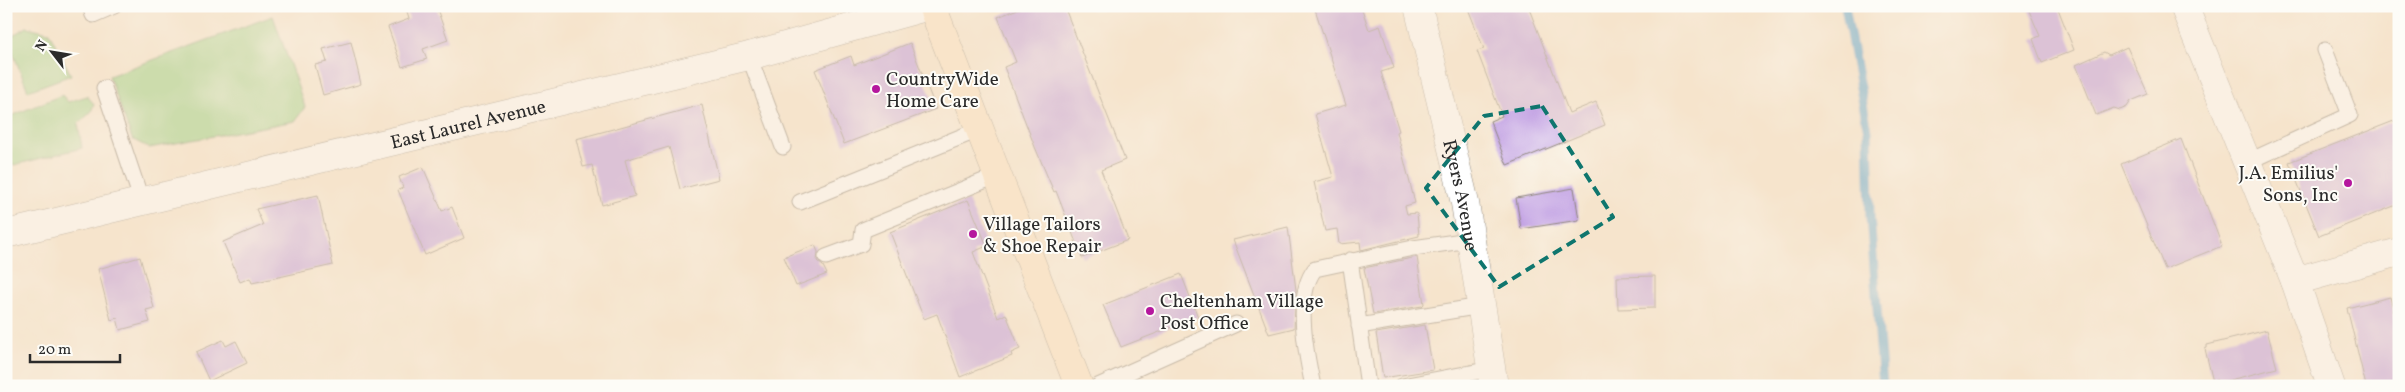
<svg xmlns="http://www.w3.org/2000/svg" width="2405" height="392" font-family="Vollkorn,serif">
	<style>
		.green { fill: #99d285; stroke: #627e58 }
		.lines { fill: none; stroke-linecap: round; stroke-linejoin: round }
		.stream { stroke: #59a5d1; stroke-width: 9 }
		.building { fill: #bd9ae2 }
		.service-casing { stroke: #90887c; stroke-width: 17 }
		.minor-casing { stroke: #90887c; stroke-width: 29 }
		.secondary-casing { stroke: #90887c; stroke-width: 29 }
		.service { stroke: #fff; stroke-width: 15 }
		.minor { stroke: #fff; stroke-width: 28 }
		.secondary { stroke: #fde5c5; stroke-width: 28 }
		.marked { fill: none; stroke: #0f766e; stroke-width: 4; stroke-dasharray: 10 6; stroke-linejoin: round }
		.poi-dot { fill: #b5179e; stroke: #fdfcf7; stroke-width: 2 }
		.labels { text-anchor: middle; stroke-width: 4; stroke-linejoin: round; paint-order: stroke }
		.poi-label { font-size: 19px; fill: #2b2b2b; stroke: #fdfcf7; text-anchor: start }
		.street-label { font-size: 19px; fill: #2b2b2b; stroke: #fdfcf7 }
	</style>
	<rect width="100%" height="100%" fill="#fdfcf7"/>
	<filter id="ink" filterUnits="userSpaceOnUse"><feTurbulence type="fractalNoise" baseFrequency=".02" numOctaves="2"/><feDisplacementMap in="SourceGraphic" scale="10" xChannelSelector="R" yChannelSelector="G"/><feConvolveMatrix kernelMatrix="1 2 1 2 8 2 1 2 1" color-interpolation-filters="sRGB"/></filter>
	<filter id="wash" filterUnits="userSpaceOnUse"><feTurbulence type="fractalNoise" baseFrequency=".0096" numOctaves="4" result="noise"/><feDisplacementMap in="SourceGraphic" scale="20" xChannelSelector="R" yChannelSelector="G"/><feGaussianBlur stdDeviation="1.12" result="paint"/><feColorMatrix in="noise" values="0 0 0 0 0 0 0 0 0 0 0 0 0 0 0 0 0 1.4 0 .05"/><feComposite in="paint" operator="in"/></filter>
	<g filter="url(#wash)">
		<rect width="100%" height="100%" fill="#f5e4cc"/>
		<path class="green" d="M273,16L305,107L295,121L149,148L132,139L109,76Z
			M27,27L49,32L71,75L28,91L9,43L13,35Z
			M62,95L68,102L87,96L94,104L91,112L78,124L82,148L6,167V118Z"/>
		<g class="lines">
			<path class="stream" d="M1845,6L1868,131L1870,216L1883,386"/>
		</g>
		<g id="blocks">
			<path class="building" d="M405,6H436L448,40L423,49L427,59L402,67L388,27L409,19Z
				M1025,6H1064L1125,160L1101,170L1128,240L1082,258L1056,191L1054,192L1035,147L1004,67L1016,62L998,17Z
				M1314,6H1361L1369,30L1380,26L1394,68L1381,72L1399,131L1397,132L1415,203L1405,206L1407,214L1417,213L1419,236L1361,250L1360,242L1339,244L1337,229L1325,231L1314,182L1333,177L1315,114L1346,105Z
				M1467,6H1528L1569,113L1596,102L1605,125L1507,165L1490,121L1502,116L1477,51L1484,49Z
				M2027,6H2057L2074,50L2042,63L2033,39L2040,36Z
				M351,42L361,84L323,95L315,65L327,62L323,49Z
				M910,43L936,109L844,144L815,70L851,56L854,65Z
				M2127,47L2148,94L2131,101L2127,107L2120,110L2114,108L2096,115L2076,65L2104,52L2109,55Z
				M702,105L719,179L680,189L669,147L625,160L635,196L602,205L592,165L583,167L576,139Z
				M2399,119V204L2319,236L2289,162Z
				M2181,139L2222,246L2165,269L2121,164Z
				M423,167L442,211L452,207L464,238L425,255L398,190L403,188L399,177Z
				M1574,188L1579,220L1521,229L1516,198Z
				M318,195L333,265L252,283L250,278L240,282L223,242L263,225L256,209Z
				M968,200L987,246L973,252L998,318L1006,314L1020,349L1011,353L1012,356L960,377L937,314L924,319L890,232Z
				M1288,227L1296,290L1294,328L1269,334L1233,240Z
				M815,245L818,252L817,261L823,266L827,274L796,286L784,257Z
				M140,257L154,308L146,310L150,322L120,330L117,318L111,320L98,269Z
				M1417,257L1424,304L1422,306L1373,314L1364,268Z
				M1181,274L1198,317L1121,347L1103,305Z
				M1655,276V308L1618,309L1617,277Z
				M2390,297L2399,333V382L2380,386H2366L2347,308Z
				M1425,325L1433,370L1383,378L1376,333Z
				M2267,330L2277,368L2218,383L2217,380L2213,382L2205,349L2207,348V345Z
				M223,340L226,346L236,341L247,363L209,381L196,352Z"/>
		</g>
	</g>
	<g filter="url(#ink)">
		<use href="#blocks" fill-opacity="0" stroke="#90887c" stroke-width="1"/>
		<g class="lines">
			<g class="service-casing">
				<path id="service" d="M90,6L93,15L114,6
					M749,56L783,147
					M104,88L142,202
					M2247,162L2350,115L2325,50
					M800,202L978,130
					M826,257L861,244L863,230L996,176
					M1350,260L1368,386
					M1359,326L1481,306
					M1098,386L1236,324
					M1313,386C1306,354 1294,295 1315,269L1413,248L1470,240
					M1402,386L1491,369"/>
			</g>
			<g class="minor-casing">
				<g id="minor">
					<path id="s1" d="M1418,6L1465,203L1494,386"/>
					<path d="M2184,6L2295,281L2331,386"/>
					<path id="s2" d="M6,234L749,56L929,6"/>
					<path d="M2295,281L2399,252"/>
				</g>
			</g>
			<g class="secondary-casing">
				<path id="secondary" d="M932,6L1079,386"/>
			</g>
			<use href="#service" class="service"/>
			<use href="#minor" class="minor"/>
			<use href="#secondary" class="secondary"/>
		</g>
	</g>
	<path d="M0 0H2405V392H0ZM1542,106L1613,217L1499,287L1426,188L1484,116Z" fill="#f5e4cc" fill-opacity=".55" fill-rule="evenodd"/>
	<path class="marked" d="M1542,106L1613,217L1499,287L1426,188L1484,116Z"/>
	<g class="poi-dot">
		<circle cx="876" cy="89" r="5"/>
		<circle cx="2348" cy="183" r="5"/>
		<circle cx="973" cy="234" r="5"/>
		<circle cx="1150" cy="311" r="5"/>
	</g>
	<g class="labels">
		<g class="poi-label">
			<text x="886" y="85">CountryWide<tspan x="886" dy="22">Home Care</tspan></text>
			<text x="2338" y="179" text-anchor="end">J.A. Emilius'<tspan x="2338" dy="22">Sons, Inc</tspan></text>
			<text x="983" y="230">Village Tailors<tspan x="983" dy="22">&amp; Shoe Repair</tspan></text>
			<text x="1160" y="307">Cheltenham Village<tspan x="1160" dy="22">Post Office</tspan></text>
		</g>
		<g class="street-label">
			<text dy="7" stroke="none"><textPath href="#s2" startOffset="475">East Laurel Avenue</textPath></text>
			<text dy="7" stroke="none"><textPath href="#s1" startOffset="194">Ryers Avenue</textPath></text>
		</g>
	</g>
	<rect width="2405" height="392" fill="none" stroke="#fdfcf7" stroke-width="25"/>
	<g transform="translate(52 52) rotate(301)" stroke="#fdfcf7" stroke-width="4" paint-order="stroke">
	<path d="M0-4L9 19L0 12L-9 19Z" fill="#2b2b2b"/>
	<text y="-8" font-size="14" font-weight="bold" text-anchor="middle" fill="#2b2b2b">N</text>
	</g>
	<path d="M30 354v8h90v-8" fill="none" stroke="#2b2b2b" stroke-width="2.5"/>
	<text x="38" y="354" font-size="15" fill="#2b2b2b" stroke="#fdfcf7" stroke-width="4" paint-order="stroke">20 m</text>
</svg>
